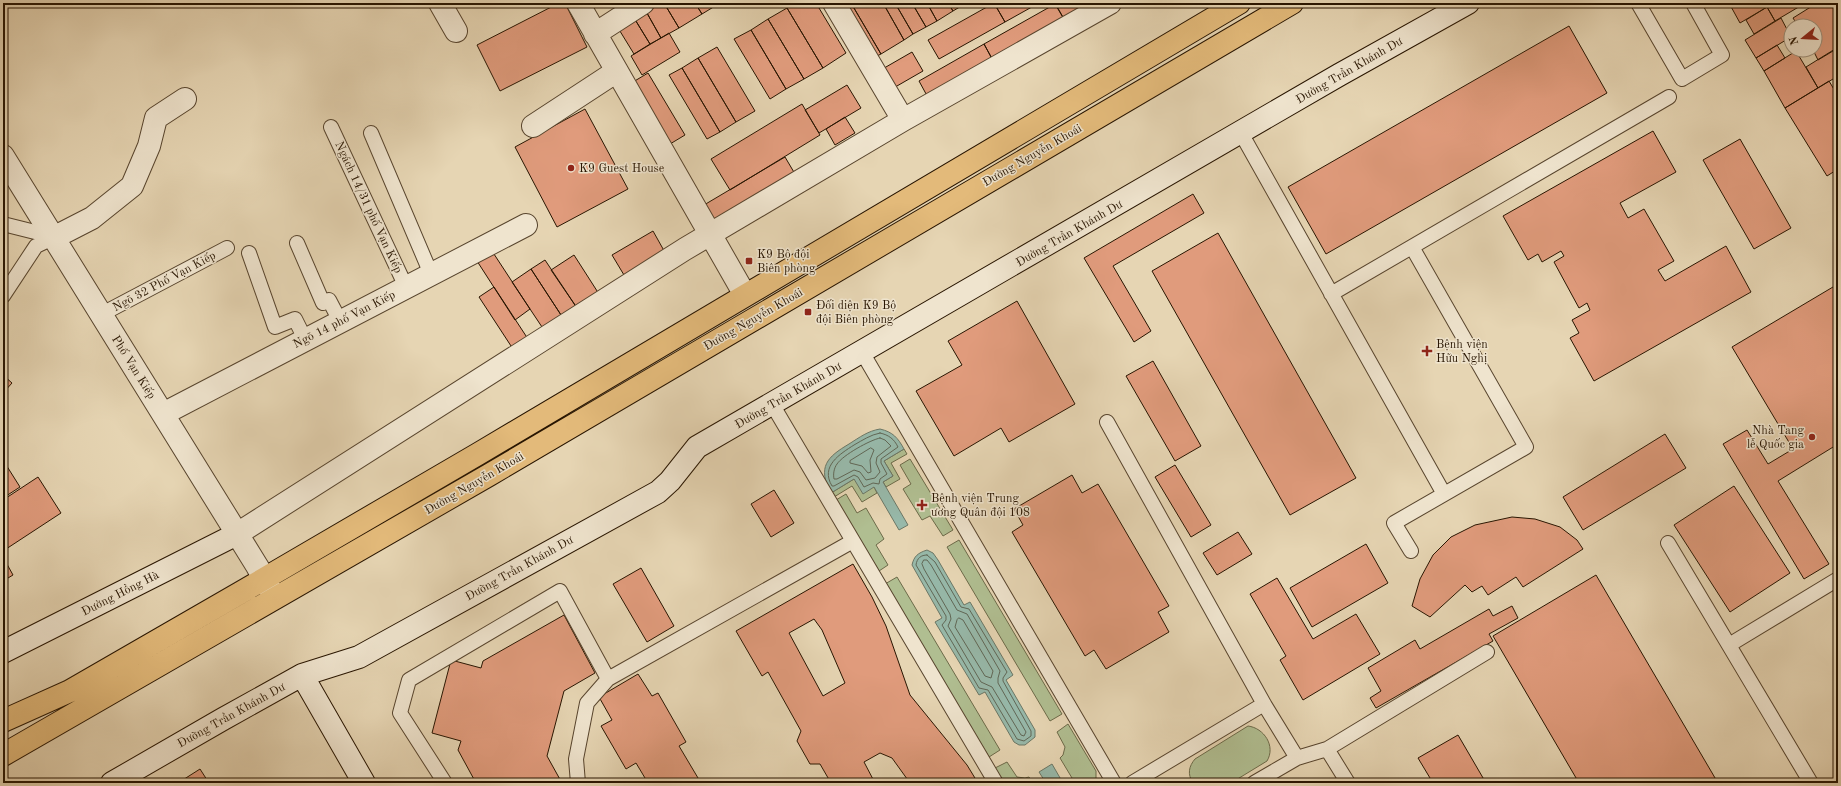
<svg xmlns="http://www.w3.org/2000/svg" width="1841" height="786" font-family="'Old Standard TT',serif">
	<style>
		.green { fill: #b0be91; stroke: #6c6a49 }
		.water { fill: #97b9aa; stroke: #6b7766 }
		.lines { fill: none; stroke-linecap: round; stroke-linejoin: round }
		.shore { stroke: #606756; stroke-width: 1 }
		.building { fill: #e09b7c; stroke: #281501; fill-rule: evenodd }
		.lane-casing { stroke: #58452e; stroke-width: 16 }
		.street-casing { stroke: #58452e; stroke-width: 24 }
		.secondary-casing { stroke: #281501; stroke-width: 24 }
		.primary-casing { stroke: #281501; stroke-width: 24 }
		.lane { stroke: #efe4ce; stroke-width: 14 }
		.street { stroke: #efe4ce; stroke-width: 22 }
		.secondary { stroke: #efe4ce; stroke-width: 22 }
		.primary { stroke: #e3ba7a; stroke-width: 22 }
		.poi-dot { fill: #8f2418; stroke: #efe4ce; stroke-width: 1.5 }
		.labels { text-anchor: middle; stroke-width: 3; stroke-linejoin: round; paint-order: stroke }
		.street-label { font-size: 12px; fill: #281501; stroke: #efe4ce }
		.poi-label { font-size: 12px; fill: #281501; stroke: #efe4ce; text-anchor: start }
	</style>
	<rect width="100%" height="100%" fill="#e6d5b3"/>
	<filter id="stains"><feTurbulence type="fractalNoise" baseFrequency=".005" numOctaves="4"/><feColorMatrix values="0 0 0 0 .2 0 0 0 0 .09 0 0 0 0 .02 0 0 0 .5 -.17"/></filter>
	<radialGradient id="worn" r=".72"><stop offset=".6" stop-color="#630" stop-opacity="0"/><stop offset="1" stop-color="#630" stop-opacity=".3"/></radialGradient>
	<path class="green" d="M904,449L907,454L891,463L900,479L886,487L883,482L893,476L884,461Z
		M910,459L953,530L943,536L930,516L922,520L903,489L911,484L900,465Z
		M854,479L874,487L877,493L862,502L852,486L834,497L831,493Z
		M846,494L857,513L866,508L884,539L876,545L888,565L879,571L836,500Z
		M959,540L1062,714L1050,721L947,547Z
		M897,577L1000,750L989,757L885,584Z
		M1068,724L1096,771V779L1091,783H1075L1060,758L1063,755L1065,747L1057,732Z
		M1248,726C1264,728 1276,746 1267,761L1231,783H1193C1187,774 1189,766 1195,759Z
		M1007,762L1017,777L1025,778L1029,777L1033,783H1004L995,768Z"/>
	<path class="water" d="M880,429C893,432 898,438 904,449L884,461L893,476L883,482L908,525L899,530L874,487L863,494L854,479L831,493C817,467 827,457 849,444C860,437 868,431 880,429Z
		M927,550L933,553L938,560L964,605L970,602L1013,675L1006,680L1035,730V737L1025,745H1019L1014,742L985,692L979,695L935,622L942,618L912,565C914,556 918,553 927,550Z
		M1052,764L1063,783H1046L1039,772Z"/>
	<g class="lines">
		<path class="shore" d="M880,433C889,435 894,439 898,447L881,459V463L887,474L880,479L879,484L873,483L864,487L858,477L854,475L834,486H832C820,466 840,454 854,445C863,440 870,435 880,433Z
			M880,438L885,440L891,446L877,457L876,463L880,472L875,478L866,480L860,472L854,470L837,479H834C833,474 834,468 837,464C843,455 870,440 880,438Z
			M871,448L874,450L870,460L871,472L868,473L862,466L850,463V461Z
			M927,555L935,562L961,607L969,609L1007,672L1003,678V681L1031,731V736L1024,741L1017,739L988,690L979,688L942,625L946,620V616L916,565C917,558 921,555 927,555Z
			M924,560H927L931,565L957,610L967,614L1000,671L998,678V683L1026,732L1024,736L1021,735L992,687L981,682L948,626L951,619L950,614L924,569L922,564Z
			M959,618L963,620L993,671L991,678L985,676L955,627L957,620Z"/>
	</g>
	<path class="building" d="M559,3H565L587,47L500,91L477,45Z
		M648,3H664L679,28L661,38L643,6Z
		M664,3H695L702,14L679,28Z
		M695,3H720L702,14Z
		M761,3H770L764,7Z
		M795,3H816L846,53L823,68L787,8Z
		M839,3H851L881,54L871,59Z
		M851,3H883L904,40L881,54Z
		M883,3H895L913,34L904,40Z
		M895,3H912L926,27L913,34Z
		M912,3H927L937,21L926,27Z
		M927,3H948L953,11L937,21Z
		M948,3H962L963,5L953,11Z
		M994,3H1039L1005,22Z
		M994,3L1005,22L939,59L928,40Z
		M1055,3H1107L1068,26Z
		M1729,3H1765L1767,7L1740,23Z
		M1773,3H1801L1802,5L1775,21L1767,7Z
		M1817,3H1835L1838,8V48L1818,60L1813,50H1815V26H1798L1793,18Z
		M1055,4L1068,26L996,66L984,44Z
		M643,6L661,38L650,44L631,13Z
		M1767,7L1775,21L1754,34L1746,20Z
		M787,8L823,68L804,79L768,19Z
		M631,13L650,44L634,54L615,23Z
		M1781,18L1791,37L1756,58L1745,40Z
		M768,19L804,79L786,89L751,30Z
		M1569,26L1607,93L1326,254L1288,187Z
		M751,30L786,89L770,99L734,39Z
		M669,33L680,52L642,75L631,56Z
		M984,44L996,66L931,103L919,81Z
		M1777,45L1785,58L1764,71L1756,58Z
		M717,47L755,111L736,122L698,58Z
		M1835,49L1838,55V76L1818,88L1806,67Z
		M1796,51L1818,88L1785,108L1764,71Z
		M912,52L923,71L890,90L879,71Z
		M698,58L736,122L720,132L682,68Z
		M682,68L720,132L707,139L669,75Z
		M648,73L685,135L665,147L628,85Z
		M1829,81L1838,96V169L1827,176L1785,108Z
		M847,85L861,108L819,133L805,110Z
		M802,104L820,135L730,190L711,159Z
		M585,109L628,189L557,227L515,147Z
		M845,117L855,133L835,145L826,129Z
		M1653,131L1676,172L1620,203L1628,218L1644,209L1674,261L1658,270L1665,281L1726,246L1751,292L1594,381L1570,338L1579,333L1572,320L1590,310L1587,303L1579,308L1554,262L1564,256L1561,251L1542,262L1538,254L1528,260L1503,216Z
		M1740,139L1791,228L1754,249L1703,160Z
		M785,157L798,179L716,227L704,205Z
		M1193,194L1204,213L1113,266L1151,331L1134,342L1084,258Z
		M653,231L667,256L627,280L612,255Z
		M1218,233L1356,478L1290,515L1152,271Z
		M492,251L530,309L515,320L477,261Z
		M574,255L599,294L577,308L551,270Z
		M545,260L577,308L563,318L531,269Z
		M531,269L563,318L544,330L512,282Z
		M1838,284V444L1778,481L1829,564L1804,579L1723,444L1747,430L1768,464L1793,449L1732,347Z
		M494,287L528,339L513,349L479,297Z
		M1017,301L1075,404L1009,442L1001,428L954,456L916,391L962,365L948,341Z
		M1153,361L1201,446L1175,461L1126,376Z
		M3,375L12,383L3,393Z
		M1665,434L1686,468L1583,530L1563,497Z
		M3,460L20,487L3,498Z
		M1175,465L1211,525L1191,537L1155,477Z
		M1072,475L1082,493L1098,484L1169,606L1158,612L1169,632L1106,669L1094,650L1085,656L1012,532L1023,525L1014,509Z
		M38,477L61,513L3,551V500Z
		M1734,486L1790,573L1730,612L1674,525Z
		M774,490L794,523L771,537L751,504Z
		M1512,517L1535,519L1560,527L1577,540L1583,549L1523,587L1516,577L1488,595L1482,586L1472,592L1465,585L1430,617L1412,606L1420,579L1433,555L1451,537L1475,525Z
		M1238,532L1252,554L1217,575L1203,553Z
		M1366,544L1388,583L1312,627L1290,588Z
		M3,557L13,575L3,581Z
		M853,564L872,597L886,626L910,695L967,765L978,783H910L892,758L880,753L864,762L875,783H831L820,764H810L797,741L801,731L768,672L762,676L736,631ZM814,619L822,630L845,683L823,696L789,633Z
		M641,568L674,626L647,642L613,584Z
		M1596,575L1718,783H1579L1493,636Z
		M1277,578L1313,639L1356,614L1380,654L1303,700L1280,660L1286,656L1250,594Z
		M1512,606L1518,618L1489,634L1493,641L1376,708L1370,698L1381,691L1368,668L1415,640L1420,649L1489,609L1493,616Z
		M564,615L595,673L564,691L547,756L562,783H476L458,750L461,741L432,733L451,660L481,668L483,661Z
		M638,674L652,696L658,693L686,742L679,746L701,783H648L636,763L626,769L601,726L612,720L599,697Z
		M1458,735L1486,783H1433L1418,758Z
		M200,769L209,783H178Z"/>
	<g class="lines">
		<g class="lane-casing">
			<path id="lane" d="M1638,3L1682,79L1722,55L1693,3
				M331,127L406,287
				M371,133L431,274
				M1241,133L1444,494
				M3,224L55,237
				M297,243L323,303L329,300L340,321
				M249,253L275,327L295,319L305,339
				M1331,294L1669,97
				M3,296L36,246L55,237
				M102,314L227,248
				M862,352L1114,783
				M772,404L996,783
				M1107,422L1264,704L1297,758
				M1668,543L1811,783
				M1411,551L1394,523L1526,447L1412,247
				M1729,645L1838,579
				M1327,749L1348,783
				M445,783L400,713L409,680L560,591L608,679L853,541
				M578,783L576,759L587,703L608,679
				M1132,783L1264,704
				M1254,783L1297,758L1327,749L1487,652"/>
		</g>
		<g class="street-casing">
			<path id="street" d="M440,3L456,31
				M578,3L745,295
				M834,3L903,120
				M595,34L643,3
				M533,126L617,71
				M3,156L257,566L274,596
				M55,237L92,218L132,186L149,146L156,118L185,99
				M163,414L526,225
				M237,534L685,249L903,120L1110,3"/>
		</g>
		<g class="secondary-casing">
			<path id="secondary" d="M3,652L237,534
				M302,675L364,783
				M112,783L223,719L302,675L359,657L658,492L670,481L697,447L1339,75L1468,3"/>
		</g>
		<g class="primary-casing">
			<path id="primary" d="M3,721L70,691L240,593L478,454L1239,3
				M3,755L489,475L1292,3"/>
		</g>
		<use href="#lane" class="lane"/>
		<use href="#street" class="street"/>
		<use href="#secondary" class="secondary"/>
		<use href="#primary" class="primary"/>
	</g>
	<g class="poi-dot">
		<circle cx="571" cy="168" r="4"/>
		<rect x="745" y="257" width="8" height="8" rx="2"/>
		<rect x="804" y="308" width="8" height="8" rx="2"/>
		<path d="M1425 345h4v4h4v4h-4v4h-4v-4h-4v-4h4z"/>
		<circle cx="1812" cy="437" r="4"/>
		<path d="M920 499h4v4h4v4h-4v4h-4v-4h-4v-4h4z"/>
	</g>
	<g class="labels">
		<g class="street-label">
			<text transform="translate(1349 70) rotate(-30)" y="4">Đường Trần Khánh Dư</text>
			<text transform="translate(1032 155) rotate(-30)" y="4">Đường Nguyễn Khoái</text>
			<text transform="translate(369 207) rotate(65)" y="4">Ngách 14/31 phố Vạn Kiếp</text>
			<text transform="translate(1069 233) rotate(-30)" y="4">Đường Trần Khánh Dư</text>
			<text transform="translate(164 281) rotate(-28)" y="4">Ngõ 32 Phố Vạn Kiếp</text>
			<text transform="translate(344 319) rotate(-27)" y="4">Ngõ 14 phố Vạn Kiếp</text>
			<text transform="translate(753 319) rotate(-30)" y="4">Đường Nguyễn Khoái</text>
			<text transform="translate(134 367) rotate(58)" y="4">Phố Vạn Kiếp</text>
			<text transform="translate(788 395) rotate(-30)" y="4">Đường Trần Khánh Dư</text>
			<text transform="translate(474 483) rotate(-30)" y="4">Đường Nguyễn Khoái</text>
			<text transform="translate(519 568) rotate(-29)" y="4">Đường Trần Khánh Dư</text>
			<text transform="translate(120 593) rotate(-27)" y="4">Đường Hồng Hà</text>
			<text transform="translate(231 715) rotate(-29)" y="4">Đường Trần Khánh Dư</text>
		</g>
		<g class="poi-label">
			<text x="579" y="172">K9 Guest House</text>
			<text x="757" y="258">K9 Bộ đội<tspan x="757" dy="14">Biên phòng</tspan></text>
			<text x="816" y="309">Đối diện K9 Bộ<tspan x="816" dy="14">đội Biên phòng</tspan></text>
			<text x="1436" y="348">Bệnh viện<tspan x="1436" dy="14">Hữu Nghị</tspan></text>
			<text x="1804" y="434" text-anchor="end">Nhà Tang<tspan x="1804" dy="14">lễ Quốc gia</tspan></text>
			<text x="931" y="502">Bệnh viện Trung<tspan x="931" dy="14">ương Quân đội 108</tspan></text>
		</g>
	</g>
	<rect width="1841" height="786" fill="none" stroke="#e6d5b3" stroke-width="16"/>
	<rect x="4" y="4" width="1833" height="778" fill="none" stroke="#281501" stroke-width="2"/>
	<rect x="8" y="8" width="1825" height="770" fill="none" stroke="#281501"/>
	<g transform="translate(1803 38) rotate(252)"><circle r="19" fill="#efe4ce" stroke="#9f917c"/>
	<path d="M0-3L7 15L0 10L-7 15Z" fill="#8f2418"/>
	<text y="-6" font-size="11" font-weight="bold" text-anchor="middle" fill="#281501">N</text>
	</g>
	<rect width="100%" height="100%" filter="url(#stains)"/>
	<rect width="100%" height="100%" fill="url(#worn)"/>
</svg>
